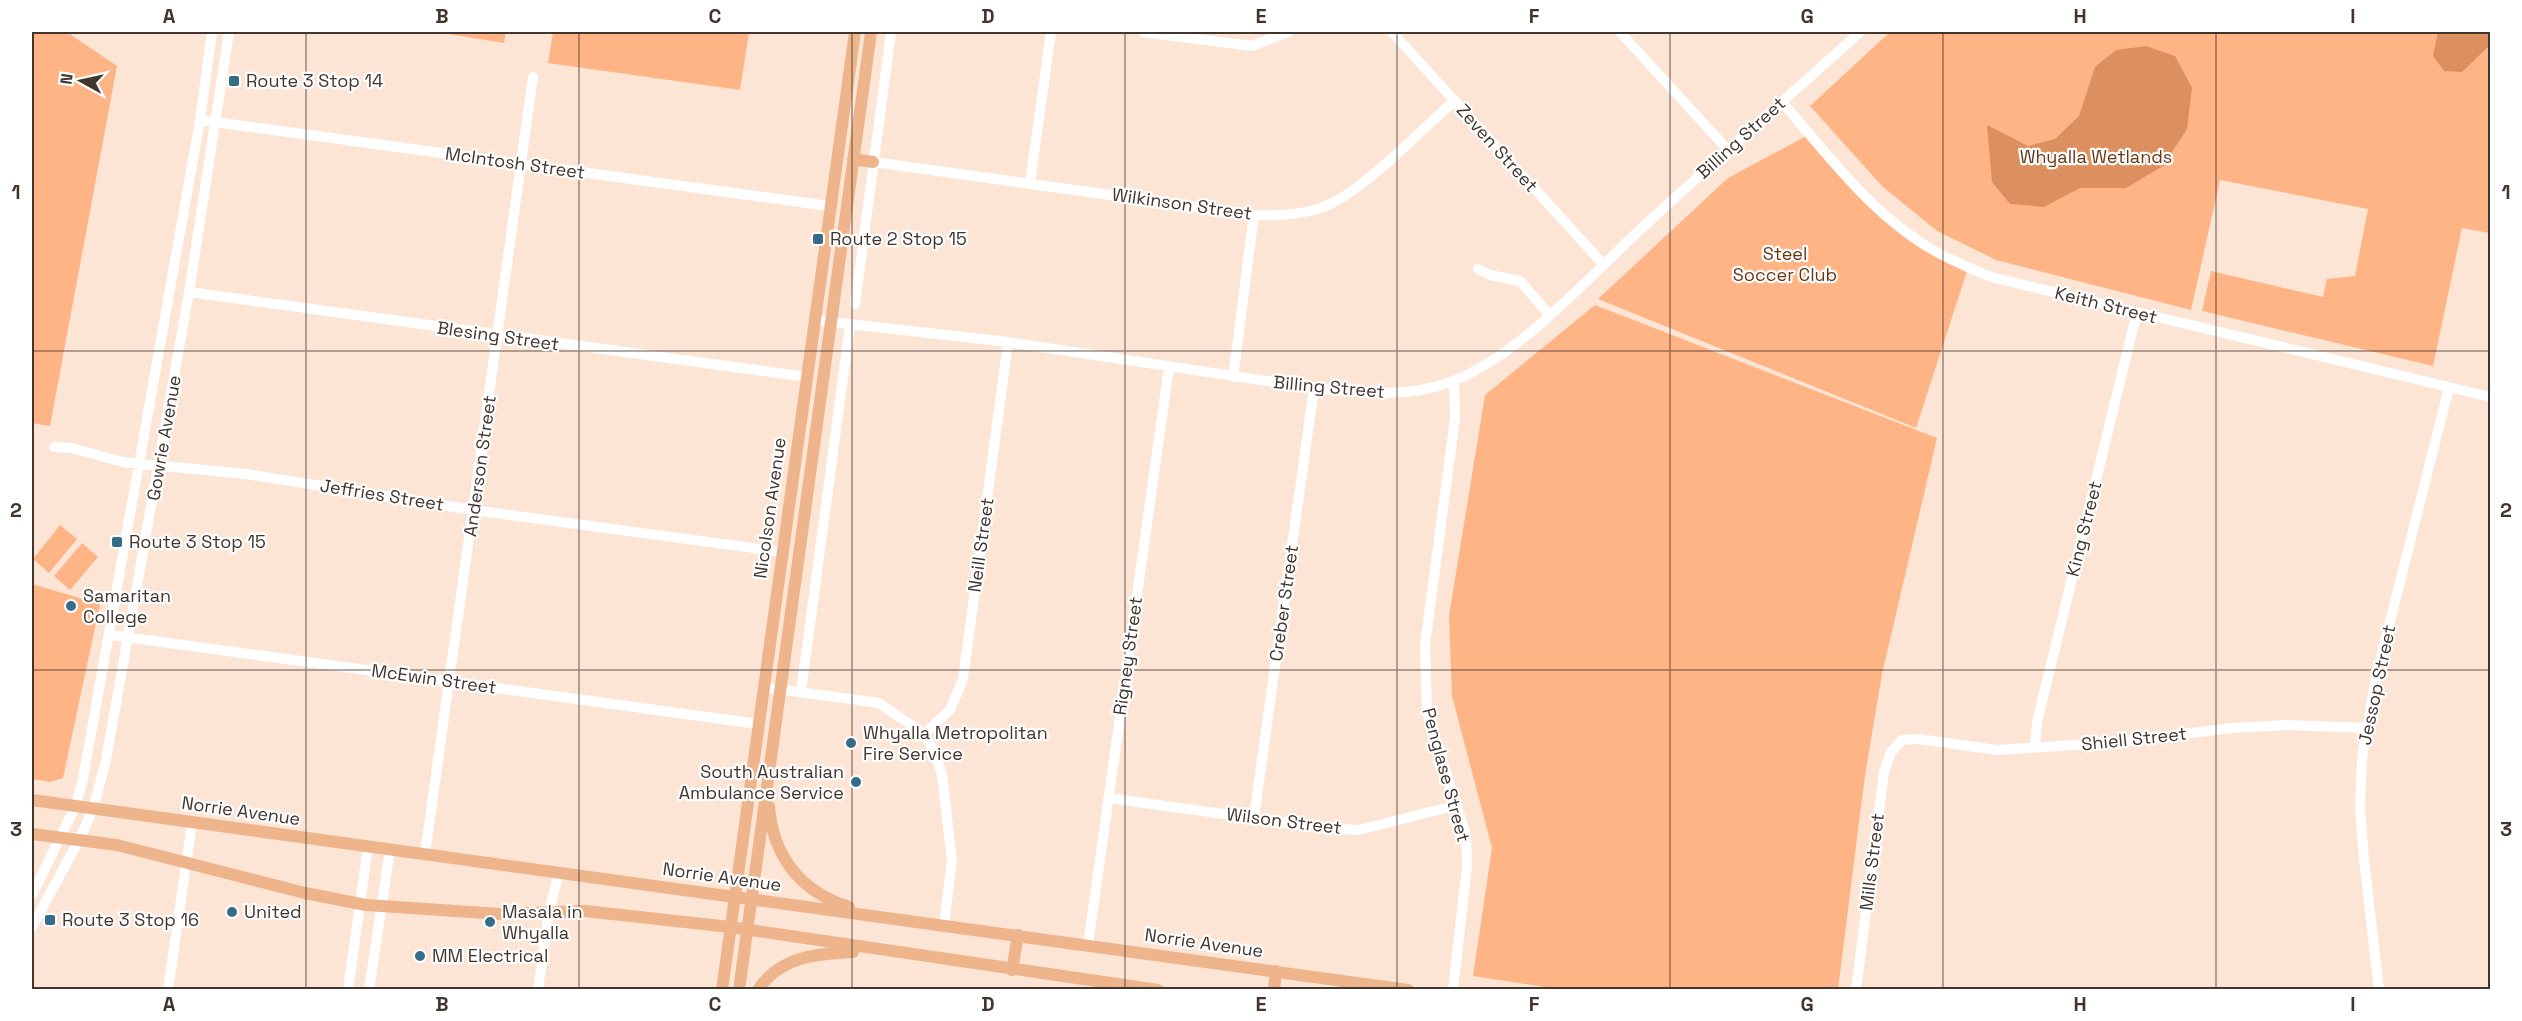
<svg xmlns="http://www.w3.org/2000/svg" width="2522" height="1021" font-family="'Space Grotesk',sans-serif">
	<style>
		.green { fill: #ffb485 }
		.water { fill: #dd905f }
		.lines { fill: none; stroke-linecap: round; stroke-linejoin: round }
		.minor { stroke: #fff; stroke-width: 10 }
		.major { stroke: #eeb48c; stroke-width: 12 }
		.grid { fill: none; stroke: #41352e; stroke-width: 1.5; stroke-opacity: 0.55 }
		.poi-dot { fill: #366c87; stroke: #fff; stroke-width: 2 }
		.labels { text-anchor: middle; stroke-width: 4.5; stroke-linejoin: round; paint-order: stroke }
		.poi-label { font-size: 18px; fill: #41352e; stroke: #fff; text-anchor: start }
		.street-label { font-size: 18px; fill: #41352e; stroke: #fff }
		.park-label { font-size: 18px; fill: #693712; stroke: #fff }
		.neatline { fill: none; stroke: #41352e; stroke-width: 2 }
		.grid-label { font-size: 20px; text-anchor: middle; font-weight: bold; fill: #41352e }
	</style>
	<rect width="100%" height="100%" fill="#fde5d6"/>
	<path class="green" d="M32,32H67L117,66L50,426L32,423Z
		M436,32H506L504,43Z
		M553,32H749L740,90L548,63Z
		M1890,32H2490V233L2462,228L2433,366L2202,311L2211,271L2323,297L2327,279L2355,276L2368,209L2220,180L2191,310L1996,260L1937,231L1882,186L1810,106Z
		M1810,134L1882,219L1968,268L1916,428L1598,299L1728,178Z
		M1595,305L1937,438L1882,674L1865,775L1838,989L1564,990L1473,976L1492,848L1452,696L1449,616L1485,395Z
		M60,525L77,539L49,573L33,559Z
		M82,543L98,557L70,590L54,576Z
		M32,584L100,604L63,778L50,782L32,779Z"/>
	<path class="water" d="M2438,32H2490V45L2462,72L2444,71L2433,56Z
		M2146,46L2175,56L2192,88L2187,129L2163,166L2126,188H2080L2044,207L2010,204L1992,182L1987,125L2028,146L2055,139L2079,116L2095,67L2116,50Z"/>
	<g class="lines">
		<path class="minor" d="M1143,32L1252,46L1288,32
			M1392,32L1603,264
			M1620,32L1727,149
			M1782,102C1827,154 1872,215 1933,250C1952,261 1972,269 1991,277L2490,397
			M200,120L829,206
			M873,162L1254,215C1276,216 1296,215 1318,209C1357,198 1421,130 1454,101
			M1030,183L1051,32
			M1478,269L1490,275L1520,281L1549,314
			M189,292L807,377
			M855,304L891,32
			M814,320L1008,342L1314,388C1361,393 1408,399 1453,381C1520,355 1590,276 1643,227C1715,161 1788,97 1860,32
			M1233,377L1254,215
			M54,447L71,448L123,462L246,474L473,510L782,552
			M111,635L758,724
			M763,687L879,703L924,734L934,751L942,774L952,861L944,925
			M801,692L850,325
			M924,734L950,710L963,679L1008,342
			M2035,748L2037,722L2137,312
			M1108,798L1324,828L1359,830L1457,805
			M1254,817L1314,388
			M425,854L533,77
			M32,895L75,807L83,779L200,120L212,32
			M32,927L79,840L93,809L106,760L189,292L229,32
			M1088,945L1169,367
			M168,990L192,823
			M348,990L368,846
			M369,990L390,849
			M538,990L549,912L559,872
			M1453,990L1467,866L1466,835L1427,712L1425,645L1455,418L1454,381
			M1856,990L1884,772L1891,752L1902,740L1918,739L1997,750L2118,742L2232,728L2288,725L2366,728
			M2379,990L2364,860L2360,807L2362,758L2376,677L2449,387"/>
		<path class="major" d="M853,159L873,162
			M32,800L1408,990
			M769,806C773,857 801,892 849,907
			M32,834L117,845L305,893L366,905L500,914L585,911L730,927L1158,990
			M1012,970L1018,935
			M722,990L855,32
			M739,990L871,32
			M758,990C780,956 817,954 853,952
			M1274,990L1276,971"/>
	</g>
	<path class="grid" d="M306,32V990M579,32V990M852,32V990M1125,32V990M1397,32V990M1670,32V990M1943,32V990M2216,32V990M32,351H2490M32,670H2490"/>
	<g class="poi-dot">
		<rect x="228" y="75" width="12" height="12" rx="3"/>
		<rect x="812" y="233" width="12" height="12" rx="3"/>
		<rect x="111" y="536" width="12" height="12" rx="3"/>
		<circle cx="71" cy="606" r="6"/>
		<circle cx="851" cy="743" r="6"/>
		<circle cx="856" cy="782" r="6"/>
		<circle cx="232" cy="912" r="6"/>
		<rect x="44" y="914" width="12" height="12" rx="3"/>
		<circle cx="490" cy="922" r="6"/>
		<circle cx="420" cy="956" r="6"/>
	</g>
	<g class="labels">
		<g class="poi-label">
			<text x="246" y="87">Route 3 Stop 14</text>
			<text x="830" y="245">Route 2 Stop 15</text>
			<text x="129" y="548">Route 3 Stop 15</text>
			<text x="83" y="602">Samaritan<tspan x="83" dy="21">College</tspan></text>
			<text x="863" y="739">Whyalla Metropolitan<tspan x="863" dy="21">Fire Service</tspan></text>
			<text x="844" y="778" text-anchor="end">South Australian<tspan x="844" dy="21">Ambulance Service</tspan></text>
			<text x="244" y="918">United</text>
			<text x="502" y="918">Masala in<tspan x="502" dy="21">Whyalla</tspan></text>
			<text x="62" y="926">Route 3 Stop 16</text>
			<text x="432" y="962">MM Electrical</text>
		</g>
		<g class="street-label">
			<text transform="translate(1741 138) rotate(-42)" y="6">Billing Street</text>
			<text transform="translate(1497 148) rotate(48)" y="6">Zeven Street</text>
			<text transform="translate(515 163) rotate(8)" y="6">McIntosh Street</text>
			<text transform="translate(1182 204) rotate(8)" y="6">Wilkinson Street</text>
			<text transform="translate(2106 305) rotate(14)" y="6">Keith Street</text>
			<text transform="translate(498 336) rotate(8)" y="6">Blesing Street</text>
			<text transform="translate(1329 387) rotate(5)" y="6">Billing Street</text>
			<text transform="translate(164 438) rotate(-80)" y="6">Gowrie Avenue</text>
			<text transform="translate(480 466) rotate(-82)" y="6">Anderson Street</text>
			<text transform="translate(382 495) rotate(9)" y="6">Jeffries Street</text>
			<text transform="translate(770 508) rotate(-82)" y="6">Nicolson Avenue</text>
			<text transform="translate(2084 529) rotate(-76)" y="6">King Street</text>
			<text transform="translate(981 545) rotate(-82)" y="6">Neill Street</text>
			<text transform="translate(1284 603) rotate(-82)" y="6">Creber Street</text>
			<text transform="translate(1128 656) rotate(-82)" y="6">Rigney Street</text>
			<text transform="translate(434 679) rotate(8)" y="6">McEwin Street</text>
			<text transform="translate(2377 685) rotate(-78)" y="6">Jessop Street</text>
			<text transform="translate(2134 739) rotate(-6)" y="6">Shiell Street</text>
			<text transform="translate(1446 775) rotate(75)" y="6">Penglase Street</text>
			<text transform="translate(241 811) rotate(8)" y="6">Norrie Avenue</text>
			<text transform="translate(1284 821) rotate(7)" y="6">Wilson Street</text>
			<text transform="translate(1872 862) rotate(-83)" y="6">Mills Street</text>
			<text transform="translate(722 877) rotate(8)" y="6">Norrie Avenue</text>
			<text transform="translate(1204 943) rotate(8)" y="6">Norrie Avenue</text>
		</g>
		<g class="park-label">
			<text x="2096" y="163">Whyalla Wetlands</text>
			<text x="1785" y="260">Steel<tspan x="1785" dy="21">Soccer Club</tspan></text>
		</g>
	</g>
	<rect width="2522" height="1021" fill="none" stroke="#ffffff" stroke-width="66"/>
	<g transform="translate(81 81) rotate(278)" stroke="#ffffff" stroke-width="4.5" paint-order="stroke">
	<path d="M0-4.5L10 22L0 15L-10 22Z" fill="#41352e"/>
	<text y="-9" font-size="16" font-weight="bold" text-anchor="middle" fill="#41352e">N</text>
	</g>
	<rect x="33" y="33" width="2456" height="955" class="neatline"/>
	<g class="grid-label">
		<text x="169" y="23">A</text>
		<text x="442" y="23">B</text>
		<text x="715" y="23">C</text>
		<text x="988" y="23">D</text>
		<text x="1261" y="23">E</text>
		<text x="1534" y="23">F</text>
		<text x="1807" y="23">G</text>
		<text x="2080" y="23">H</text>
		<text x="2353" y="23">I</text>
		<text x="16" y="199">1</text>
		<text x="2506" y="199">1</text>
		<text x="16" y="517">2</text>
		<text x="2506" y="517">2</text>
		<text x="16" y="836">3</text>
		<text x="2506" y="836">3</text>
		<text x="169" y="1011">A</text>
		<text x="442" y="1011">B</text>
		<text x="715" y="1011">C</text>
		<text x="988" y="1011">D</text>
		<text x="1261" y="1011">E</text>
		<text x="1534" y="1011">F</text>
		<text x="1807" y="1011">G</text>
		<text x="2080" y="1011">H</text>
		<text x="2353" y="1011">I</text>
	</g>
</svg>
